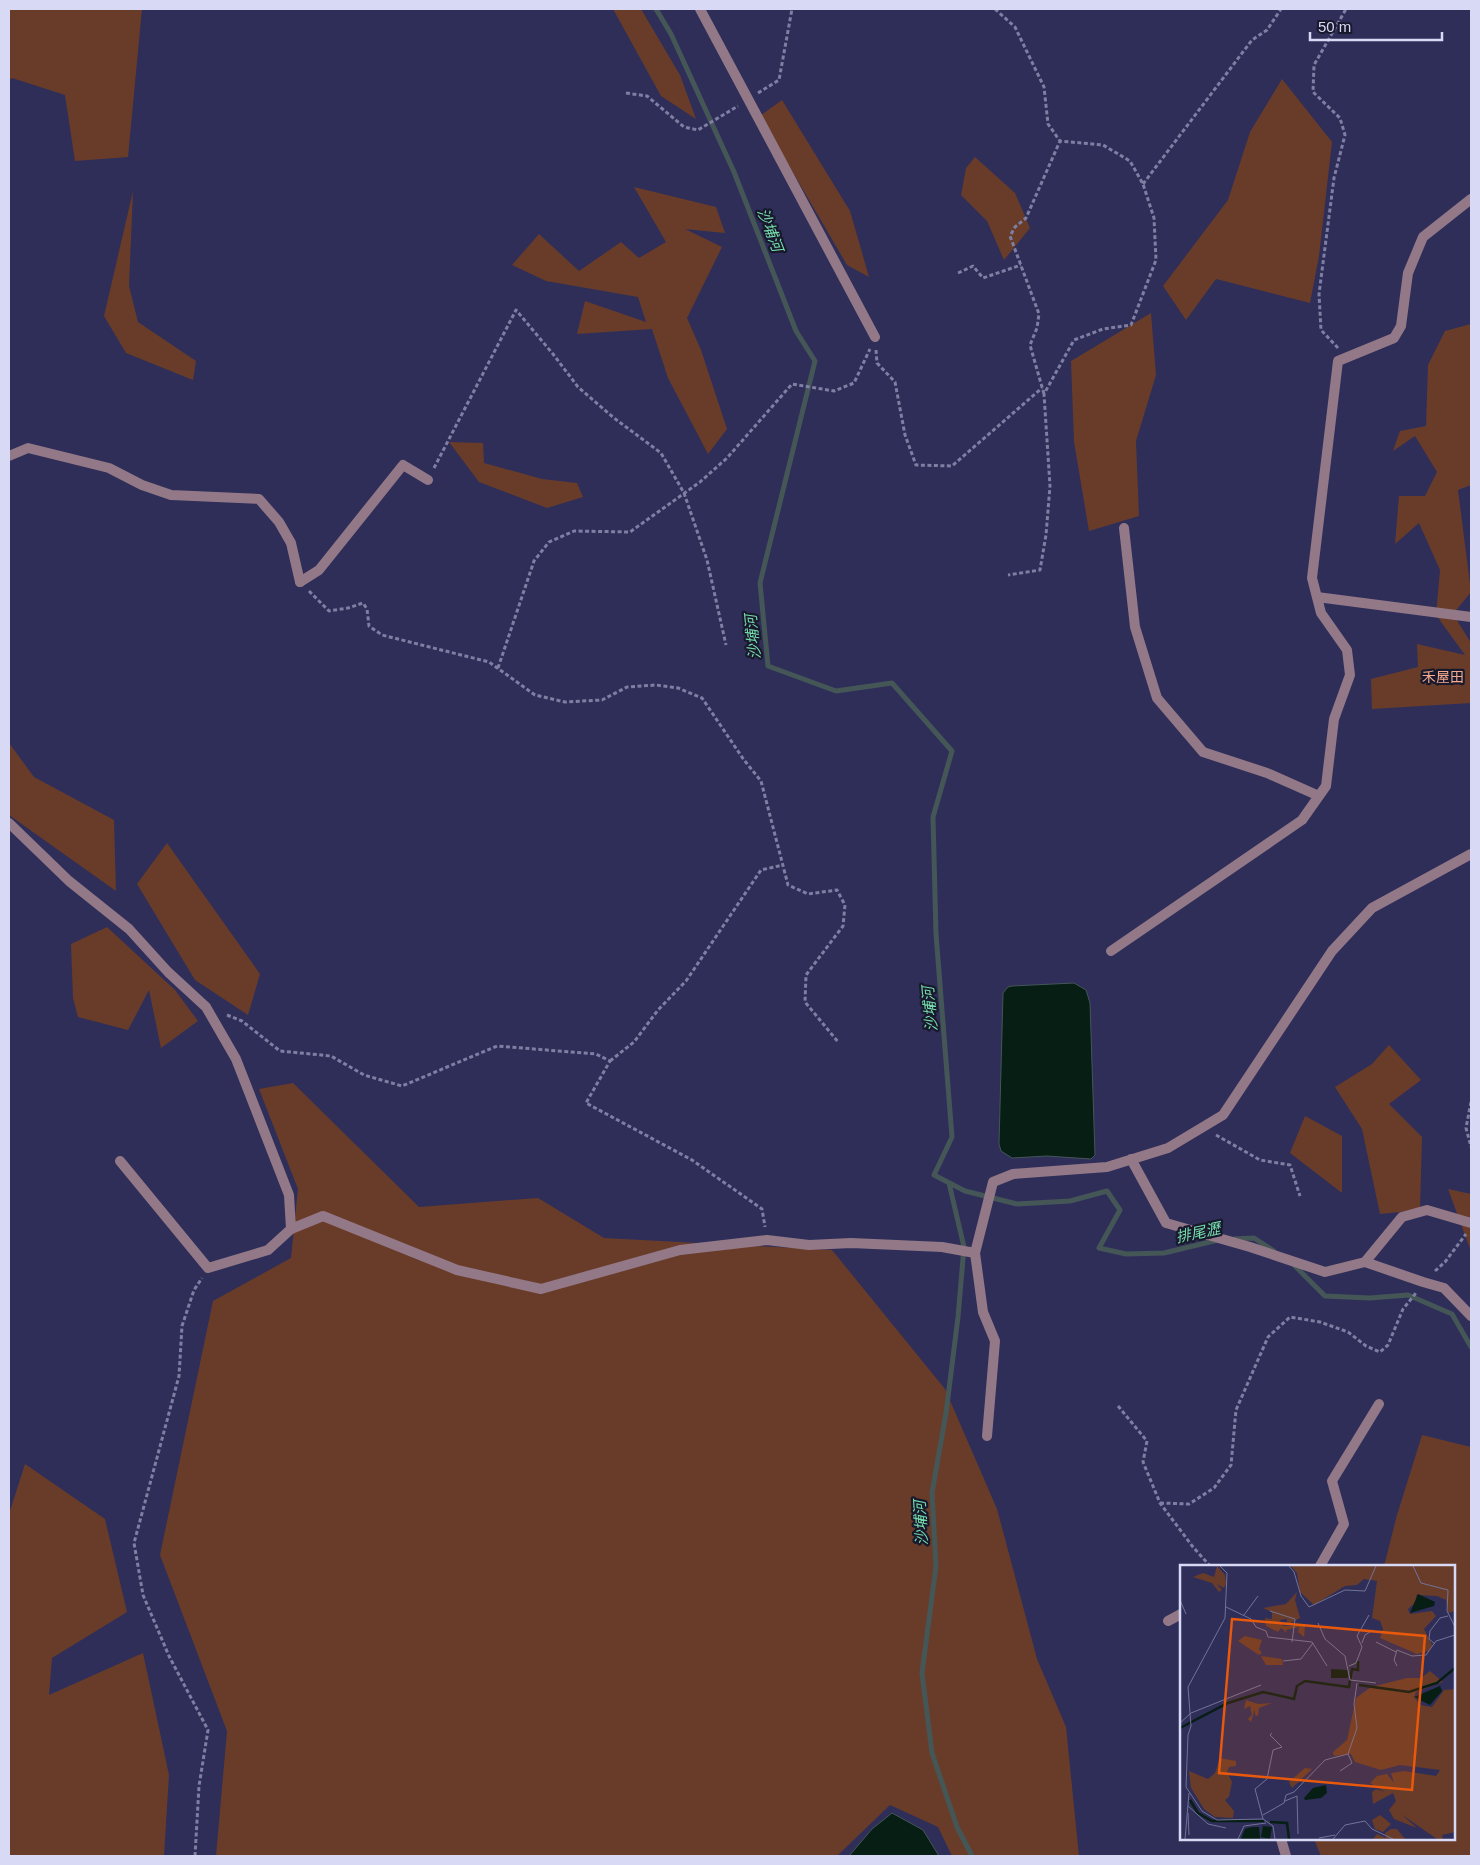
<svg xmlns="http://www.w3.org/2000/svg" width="1480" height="1865" font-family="Arial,'Noto Sans TC',sans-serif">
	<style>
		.green { fill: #693c2a }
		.water { fill: #061e13; stroke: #455657 }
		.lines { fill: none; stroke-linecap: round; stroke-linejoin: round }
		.stream { stroke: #455657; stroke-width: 5 }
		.path { stroke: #7e7fa2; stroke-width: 3; stroke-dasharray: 4 2.5; stroke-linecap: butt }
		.lane { stroke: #937888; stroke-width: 10 }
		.street { stroke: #937888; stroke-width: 10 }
		.labels { text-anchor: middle; stroke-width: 4.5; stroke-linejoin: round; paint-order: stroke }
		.park-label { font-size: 14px; fill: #f5aa8d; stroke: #19192d }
		.water-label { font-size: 15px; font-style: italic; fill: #74ddab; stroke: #19192d }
		.inset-river { fill: none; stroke: #061e13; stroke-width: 2.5 }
		.inset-road { fill: none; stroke: #727397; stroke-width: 1 }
		.view { fill: #e8590c; fill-opacity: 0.15; stroke: #e8590c; stroke-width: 2.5 }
		.inset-edge { fill: none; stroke: #d8daf5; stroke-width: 2.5 }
	</style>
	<rect width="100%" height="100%" fill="#2e2e59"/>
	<path class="green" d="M9,9H142L128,157L75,161L65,95L12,78L9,80Z
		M613,9H641L680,75L696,119L661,96Z
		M1282,79L1332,142L1319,256L1310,303L1216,279L1186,320L1163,286L1228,200L1250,132Z
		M782,100L850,211L869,277L847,265L760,116Z
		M975,157L1015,193L1030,228L1004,260L987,221L961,195L966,168Z
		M634,187L716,207L725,233L685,229L722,247L687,318L701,350L727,429L708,454L668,378L652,329L577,334L585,301L646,322L638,297L546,281L512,265L539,234L579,271L621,242L639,258L666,242Z
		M133,191L129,286L138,322L196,361L193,380L126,353L104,316Z
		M1151,313L1156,375L1136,441L1139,516L1089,531L1074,442L1071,361Z
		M1471,324V485L1458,490L1471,592L1453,614L1471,643V703L1372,709L1371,679L1418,667L1417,644L1465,655L1436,615L1440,570L1419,523L1395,544L1399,496H1425L1437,472L1415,436L1393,451L1400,431L1426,426L1428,365L1445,331Z
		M449,442L483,443L484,463L542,479L577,483L583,497L547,508L479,482Z
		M9,743L34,777L114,820L116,891L9,815Z
		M167,843L260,974L248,1015L195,980L137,884Z
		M107,927L175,990L198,1021L161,1048L149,990L128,1030L78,1017L73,998L71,944Z
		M1389,1045L1421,1080L1389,1104L1422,1137L1420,1210L1380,1214L1362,1129L1335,1087L1372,1064Z
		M293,1083L419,1207L538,1198L604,1238L832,1250L945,1389L997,1509L1037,1659L1066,1727L1079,1856H952L938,1827L890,1805L837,1856H216L227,1731L160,1555L213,1301L291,1258L298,1189L259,1089Z
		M1305,1116L1342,1136V1193L1290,1153Z
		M1448,1189L1471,1194V1251Z
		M1422,1435L1471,1447V1856H1321L1314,1839H1454V1566H1384L1397,1515Z
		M25,1464L105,1519L127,1612L52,1658L49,1695L143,1653L169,1775L164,1856H9V1514Z"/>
	<path class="water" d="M1074,983L1086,990L1090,1003L1095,1155L1091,1159L1047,1156L1012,1158L1001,1151L999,1144L1003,993L1008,987L1012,986Z
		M892,1813L923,1830L939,1856H849L872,1829Z"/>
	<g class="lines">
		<path class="stream" d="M656,9L671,34L734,172L796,331L815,361L760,583L768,666L836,691L892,683L952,751L933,817L936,934L952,1137L934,1175L965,1191L1017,1204L1070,1201L1107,1191L1120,1210L1099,1248L1126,1254L1164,1253L1218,1240
			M949,1183L964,1247L958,1317L946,1413L932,1493L936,1566L922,1673L932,1753L957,1827L972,1856
			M1234,1239L1254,1238L1274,1251
			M1293,1264L1325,1296L1370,1298L1408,1295L1452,1314L1471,1347"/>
		<path class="path" d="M995,9L1015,27L1044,87L1048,124L1060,141L1103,145L1130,161L1143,184L1154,218L1156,260L1131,325L1103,329L1074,340L1044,394L1050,486L1046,535L1040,570L1008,575
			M626,93L647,96L684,127L698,130L738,106
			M758,93L779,80L792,9
			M1143,184L1252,40L1267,30L1281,9
			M958,273L973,266L983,278L1021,265
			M1338,348L1321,330L1319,294L1334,178L1345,135L1340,118L1313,92L1314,65L1346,9
			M876,350L877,363L895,382L905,435L916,465L952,466L1042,388
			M1044,394L1030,345L1037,328L1039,314L1010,236L1015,227L1026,218L1060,141
			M434,468L516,310L553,354L578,387L614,418L661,453L684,493L707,560L726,645
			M309,591L329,611L348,608L363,603L367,609L369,626L382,635L489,662L535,695L565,702L602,700L627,687L656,685L678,688L702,698L744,760L761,781L788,885L808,894L837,890L845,905L843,926L806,975L805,1002L839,1043
			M498,668L534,561L549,542L574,531L630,532L700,482L727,458L792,384L834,391L854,383L870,349
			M227,1015L242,1021L280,1051L331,1056L364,1075L402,1086L497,1046L596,1054L610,1061L586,1103L692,1160L762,1209L765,1227
			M610,1061L634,1042L658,1010L686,981L761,870L783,865
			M1471,1102L1466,1128L1471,1147
			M1216,1135L1260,1160L1290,1165L1300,1196
			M1435,1271L1445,1262L1466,1234
			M1118,1406L1147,1441L1143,1462L1160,1503L1193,1547L1210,1566
			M1160,1503L1189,1504L1214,1488L1231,1465L1236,1410L1268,1337L1290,1317L1320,1322L1348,1332L1366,1346L1380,1352L1388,1345L1403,1309L1416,1293
			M195,1856L199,1786L208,1730L169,1656L143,1595L134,1543L179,1376L182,1326L194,1290L202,1278"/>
		<path class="lane" d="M700,9L875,337
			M1124,528L1135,627L1157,698L1203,752L1267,773L1319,796
			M300,582L319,570L403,465L428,480
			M1317,597L1471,617
			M1111,951L1302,820L1326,786L1334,719L1350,675L1347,650L1321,613L1312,578L1338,361L1394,338L1401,326L1408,273L1423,237L1471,199
			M1131,1159L1166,1223L1250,1247L1325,1272L1365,1262L1402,1217L1427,1210L1471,1223
			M291,1229L323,1216L457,1270L541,1289L680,1250L767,1240L809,1245L851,1243L942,1247L975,1253
			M1365,1262L1423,1282L1444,1288L1471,1316
			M987,1436L995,1341L983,1312L975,1253L993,1182L1013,1174L1107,1167L1168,1148L1223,1115L1332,951L1372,908L1471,854
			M1320,1566L1344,1524L1332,1481L1379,1404
			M1168,1621L1181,1614
			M1281,1839L1286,1856"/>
		<path class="street" d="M9,456L28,448L109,468L142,485L171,495L259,499L279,522L291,543L300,582
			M9,823L69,881L129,929L168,972L206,1007L236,1059L289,1195L291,1229L268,1250L208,1268L120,1161"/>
	</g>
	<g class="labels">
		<g class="park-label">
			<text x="1443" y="682">禾屋田</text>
		</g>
		<g class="water-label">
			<text transform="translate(770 230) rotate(69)" y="5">沙埔河</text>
			<text transform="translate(753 637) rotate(-96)" y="5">沙埔河</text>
			<text transform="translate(930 1009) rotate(-95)" y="5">沙埔河</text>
			<text transform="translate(1198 1233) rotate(-12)" y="5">排尾瀝</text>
			<text transform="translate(921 1523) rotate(-93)" y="5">沙埔河</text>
		</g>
	</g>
	<g transform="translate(1180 1565)">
		<rect width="275" height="275" fill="#2e2e59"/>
		<path d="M37,1L45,10L46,19L44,23L37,19L42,25L39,27L32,18L13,12L23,8L34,12ZM111,1H275V46L268,48L266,35L257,31L236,30L237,36L228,44L230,49L252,46L256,51L244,64L252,80L249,86L237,89L200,73L203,64L200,56L192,53L197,16L184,14L177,20L165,21L134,40L120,27L117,8ZM117,27L115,35L120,53L107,60V54L100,55L103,61H125L124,72L118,67L119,62L106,65L107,68L101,63L98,67L86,61L85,53L92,54V47L83,43L106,39ZM65,71L82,75L79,84L82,88L79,90L58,76ZM81,91L102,94L103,100H86ZM250,106L263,117L236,127L234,132L240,140L252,142L264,125L275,124V267L262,270L263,274H257L221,249L237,263L214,254L209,245L216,236L213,228L193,239L192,227L196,224L205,227L190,218L197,211L207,209L214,218L211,208L224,206L256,211L260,205L220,200L201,205L175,197L171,189L154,191L153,187L167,175L176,133L191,122L227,113H241ZM66,135L78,139L92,138L79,143L78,151L75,150V144L71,157L68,154L72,150L70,141L64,144ZM40,193L56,196V201L49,202L47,207L52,217L49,232L45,235L54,246L53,253L35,252L24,244L11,223L9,206L28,214L35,208ZM125,203L132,204L112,223L109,217ZM200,250L211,259L203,267L195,264L192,255ZM211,264H217L225,274H193L197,269L206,273L205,268Z" fill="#693c2a"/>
		<path d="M238,29L255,37L254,41L230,48ZM151,104L168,105V113H151ZM260,121L262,126L250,140L234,132ZM146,220L147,228L141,233L125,235L124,233L133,223ZM83,261L92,262L90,274L81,272ZM72,262H79L80,274H61L65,264Z" fill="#061e13"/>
		<path class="inset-river" d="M179,120L229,127L257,118L275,103M0,163L48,138L83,127L114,134L117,121L125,116L169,122L172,104L178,105V96M10,235L18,248L32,256H84M90,257L107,258L109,274"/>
		<path class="inset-road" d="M40,1L47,8L45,53L8,122L11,161L8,170L6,222L22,246L37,255L83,254M109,1L114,7L121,31L129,42L165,25L185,26L196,1M233,1L241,18L268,25L267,46L275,62M0,35L6,49M46,42L71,54L76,62L86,66L88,72L132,77L147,101M90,46L115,54L112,77M64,50L78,31M138,58L145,74L165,91L170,115L196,118M196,77L216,87M182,78L185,70L193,65M255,79L249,74L250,66L260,53L268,51M103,96L121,94L133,78M169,101L176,98L182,82L177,71L189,50M217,101L214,95L217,85L232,91L246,90L256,76L275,70M0,158L11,148L81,120M92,168L90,170L102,182L93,185L87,214L75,224L83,254L93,261L95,274M168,189L177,163L174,139L177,118M105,236L117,231L118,269M8,241L28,259L46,263M8,248L9,270M83,250L104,238L106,230L114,227L145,195L168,189L172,198L160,206M139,273L155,270M5,274L9,228M58,274L64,261L86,258M153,274L165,260L185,256L192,264L213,274"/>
		<path class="view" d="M52,54L245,71L232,225L39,208Z"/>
		<rect width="275" height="275" class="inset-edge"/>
	</g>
	<rect width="1480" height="1865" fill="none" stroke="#d8daf5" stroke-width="20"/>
	<path d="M1310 32v8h132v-8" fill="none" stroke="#d8daf5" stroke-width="2.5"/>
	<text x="1318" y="32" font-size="15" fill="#d8daf5" stroke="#19192d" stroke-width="4" paint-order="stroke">50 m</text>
</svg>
